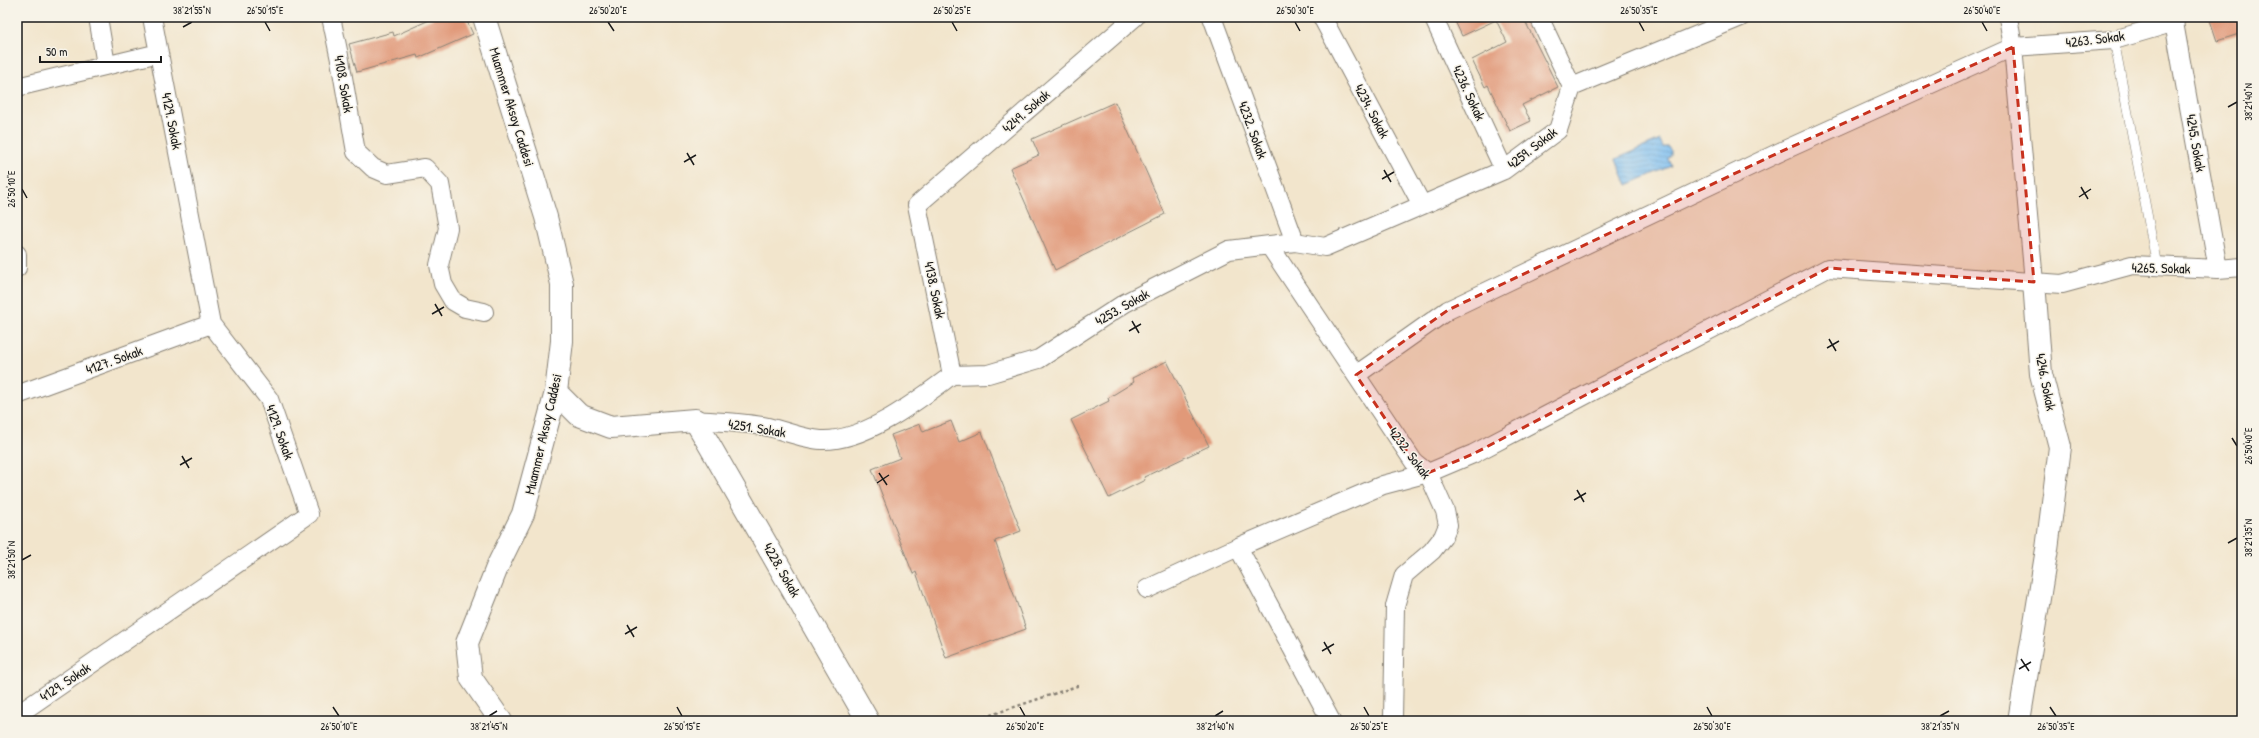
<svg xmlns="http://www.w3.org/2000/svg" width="2259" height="738" font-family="'Patrick Hand',sans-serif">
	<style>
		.water { fill: url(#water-rules); stroke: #4c6c86 }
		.building { fill: #e19979 }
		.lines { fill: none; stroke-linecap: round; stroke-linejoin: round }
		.lane-casing { stroke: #878074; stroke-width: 10 }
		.street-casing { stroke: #878074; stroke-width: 20 }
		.secondary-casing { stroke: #878074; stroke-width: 24 }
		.path { stroke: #878074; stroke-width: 2.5; stroke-dasharray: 3 3; stroke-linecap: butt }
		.lane { stroke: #fff; stroke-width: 9 }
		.street { stroke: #fff; stroke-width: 18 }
		.secondary { stroke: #fff; stroke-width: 22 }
		.marked { fill: #c8321e; fill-opacity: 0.2; stroke: #c8321e; stroke-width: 3; stroke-dasharray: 8 5; stroke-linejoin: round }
		.ticks { fill: none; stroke: #1c1c1c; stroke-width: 1.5 }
		.labels { text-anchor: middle; stroke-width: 3; stroke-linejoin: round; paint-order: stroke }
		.street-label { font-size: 14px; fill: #1c1c1c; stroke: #f7f3e8 }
		.neatline { fill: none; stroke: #1c1c1c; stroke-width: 1.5 }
		.ticks-label { font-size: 10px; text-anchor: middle; fill: #1c1c1c }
	</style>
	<defs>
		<pattern id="water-rules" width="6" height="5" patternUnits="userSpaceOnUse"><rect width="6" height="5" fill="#7bbdf0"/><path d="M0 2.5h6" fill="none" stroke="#6aa2cd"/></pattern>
	</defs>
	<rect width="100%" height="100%" fill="#f7f3e8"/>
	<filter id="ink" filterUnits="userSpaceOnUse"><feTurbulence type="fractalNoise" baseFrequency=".025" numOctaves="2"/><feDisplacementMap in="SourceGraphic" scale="8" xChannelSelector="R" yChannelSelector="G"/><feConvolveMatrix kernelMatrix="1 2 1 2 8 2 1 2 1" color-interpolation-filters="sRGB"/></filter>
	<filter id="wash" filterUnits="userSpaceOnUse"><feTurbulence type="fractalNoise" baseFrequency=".012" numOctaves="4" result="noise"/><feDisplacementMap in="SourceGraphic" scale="16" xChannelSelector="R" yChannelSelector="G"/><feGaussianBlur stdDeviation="0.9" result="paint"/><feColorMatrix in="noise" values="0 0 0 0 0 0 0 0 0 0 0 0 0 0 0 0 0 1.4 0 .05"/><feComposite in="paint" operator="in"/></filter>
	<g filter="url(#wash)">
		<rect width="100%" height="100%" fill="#f2e5cc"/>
		<path class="water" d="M1660,140L1663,147H1668L1671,151V155L1668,159L1671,166L1627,185L1616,159Z"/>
		<g id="blocks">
			<path class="building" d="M436,17H465L473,34L418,58L417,55L357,72L349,44L393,32L394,36Z
				M1453,17H1523L1558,87L1522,105L1531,121L1510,131L1488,85L1485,87L1472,60L1507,42L1496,20L1462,36Z
				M2209,17H2242V33L2217,41Z
				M1115,102L1165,214L1055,270L1010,168L1039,155L1032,139Z
				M1167,361L1209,446L1144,477L1145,480L1109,498L1071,420L1109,401L1108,398L1134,382L1132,378Z
				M951,421L959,442L982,432L1021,531L995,541L1026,629L946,658L916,572L913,574L872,469L900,458L891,435L920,424L923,432Z"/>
		</g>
	</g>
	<g filter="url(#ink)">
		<use href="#blocks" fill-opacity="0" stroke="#878074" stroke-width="1"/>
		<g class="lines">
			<g class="lane-casing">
				<path id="lane" d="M2114,40L2157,266"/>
			</g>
			<g class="street-casing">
				<path id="street" d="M98,17L106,65
					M331,17L340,60L356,152L373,168L387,174L425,168L440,184L448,228L439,265L443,284L453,301L465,308L484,312
					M1212,17L1295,242
					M1322,17L1422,205
					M1433,17L1504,170
					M1539,17L1572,87
					M2008,17L2013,47L2034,282
					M2173,17L2218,269
					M17,87L159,53
					M1572,87L1741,17
					M1269,245L1414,462L1428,473L1445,511L1448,525L1443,537L1432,551L1404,575L1395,606L1393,718L1391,721
					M17,254V268
					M952,375L988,374L1039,359L1125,303L1229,250L1295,242L1325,247L1504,170L1558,130L1572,87
					M952,375L917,205L1135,17
					M1356,375L1448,310L1780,152L2013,47L2114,40L2175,22
					M17,395L211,324
					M695,420C719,422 745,422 768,427C785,431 804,439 821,440C865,442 918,400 952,375
					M1238,547L1331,721
					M1147,589L1238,547L1383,485L1428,473L1473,454L1828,268L2062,284L2132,265L2218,269L2242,267
					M17,715L309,514L269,399L211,324L152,17"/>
			</g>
			<g class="secondary-casing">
				<path id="secondary" d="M484,17L546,217L562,284V341L556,392L523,514L498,565L467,643L471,678L501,721
					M556,392L579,415L611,427L695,420L868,721
					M2019,721L2047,549L2060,447L2041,374L2034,282"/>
			</g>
			<path class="path" d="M973,721L1080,685"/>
			<use href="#lane" class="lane"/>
			<use href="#street" class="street"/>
			<use href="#secondary" class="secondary"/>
		</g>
	</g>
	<path class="marked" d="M2013,47L2034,282L1828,268L1473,454L1428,473L1414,462L1356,375L1448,310L1780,152Z"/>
	<path class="ticks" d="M265,22L270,31M608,22L614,31M952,22L957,31M1295,22L1300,31M1639,22L1644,31M1982,22L1987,31M183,27L192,22M2228,107L2237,102M687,153L694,165M684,162L696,155M1384,170L1391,182M1382,179L1394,172M2081,187L2088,199M22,189L27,198M2079,197L2091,189M435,304L442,316M432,314L444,307M1132,321L1139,333M1129,331L1141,324M1829,339L1836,351M1827,348L1839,341M2232,438L2237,446M182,456L189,468M180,465L192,458M879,473L887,485M877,483L889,475M1577,490L1584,502M1574,500L1586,493M2228,543L2237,538M22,560L31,555M627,625L634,637M625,634L637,627M1324,642L1331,654M1322,651L1334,644M2021,659L2029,671M2019,669L2031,662M333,707L339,716M677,707L682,716M1020,707L1025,716M1364,707L1369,716M1707,707L1712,716M2050,707L2056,716M489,716L497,711M1215,716L1223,711M1940,716L1949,711"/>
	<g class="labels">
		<g class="street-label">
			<text transform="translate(2095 39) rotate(-7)" y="5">4263. Sokak</text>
			<text transform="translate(344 84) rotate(80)" y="5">4108. Sokak</text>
			<text transform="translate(1469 93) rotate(65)" y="5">4236. Sokak</text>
			<text transform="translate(512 107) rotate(73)" y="5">Muammer Aksoy Caddesi</text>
			<text transform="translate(1026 111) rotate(-41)" y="5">4249. Sokak</text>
			<text transform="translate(1372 111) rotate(62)" y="5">4234. Sokak</text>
			<text transform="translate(172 121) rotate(79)" y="5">4129. Sokak</text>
			<text transform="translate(1253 130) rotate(70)" y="5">4232. Sokak</text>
			<text transform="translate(2196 143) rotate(80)" y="5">4245. Sokak</text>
			<text transform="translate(1532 148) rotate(-38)" y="5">4259. Sokak</text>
			<text transform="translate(2161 268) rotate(1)" y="5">4265. Sokak</text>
			<text transform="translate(935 290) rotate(78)" y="5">4138. Sokak</text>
			<text transform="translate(1122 307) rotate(-30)" y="5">4253. Sokak</text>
			<text transform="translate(114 360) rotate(-20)" y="5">4127. Sokak</text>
			<text transform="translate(2046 382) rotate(79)" y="5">4246. Sokak</text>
			<text transform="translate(757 428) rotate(9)" y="5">4251. Sokak</text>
			<text transform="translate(280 432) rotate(70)" y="5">4129. Sokak</text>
			<text transform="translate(543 434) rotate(-77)" y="5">Muammer Aksoy Caddesi</text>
			<text transform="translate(1410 453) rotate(53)" y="5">4232. Sokak</text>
			<text transform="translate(782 570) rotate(60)" y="5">4228. Sokak</text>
			<text transform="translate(65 682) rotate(-34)" y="5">4129. Sokak</text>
		</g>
	</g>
	<rect width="2259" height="738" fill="none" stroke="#f7f3e8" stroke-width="44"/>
	<path d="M40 56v6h121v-6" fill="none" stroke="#1c1c1c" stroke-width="2"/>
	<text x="46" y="56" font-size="12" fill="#1c1c1c" stroke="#f7f3e8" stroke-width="3" paint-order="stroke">50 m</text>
	<rect x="22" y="22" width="2215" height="694" class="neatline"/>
	<g class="ticks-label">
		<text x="192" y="14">38°21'55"N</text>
		<text x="265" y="14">26°50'15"E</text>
		<text x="608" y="14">26°50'20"E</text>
		<text x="952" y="14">26°50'25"E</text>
		<text x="1295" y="14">26°50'30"E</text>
		<text x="1639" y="14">26°50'35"E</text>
		<text x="1982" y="14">26°50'40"E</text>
		<text transform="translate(2248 102) rotate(-90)" y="4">38°21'40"N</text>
		<text transform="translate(11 189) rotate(-90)" y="4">26°50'10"E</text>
		<text transform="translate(2248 446) rotate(-90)" y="4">26°50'40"E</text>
		<text transform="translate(2248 538) rotate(-90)" y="4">38°21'35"N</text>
		<text transform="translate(11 560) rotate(-90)" y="4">38°21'50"N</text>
		<text x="339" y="730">26°50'10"E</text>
		<text x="489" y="730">38°21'45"N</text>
		<text x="682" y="730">26°50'15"E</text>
		<text x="1025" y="730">26°50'20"E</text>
		<text x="1215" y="730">38°21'40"N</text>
		<text x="1369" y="730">26°50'25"E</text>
		<text x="1712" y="730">26°50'30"E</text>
		<text x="1940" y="730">38°21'35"N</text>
		<text x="2056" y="730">26°50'35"E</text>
	</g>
</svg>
